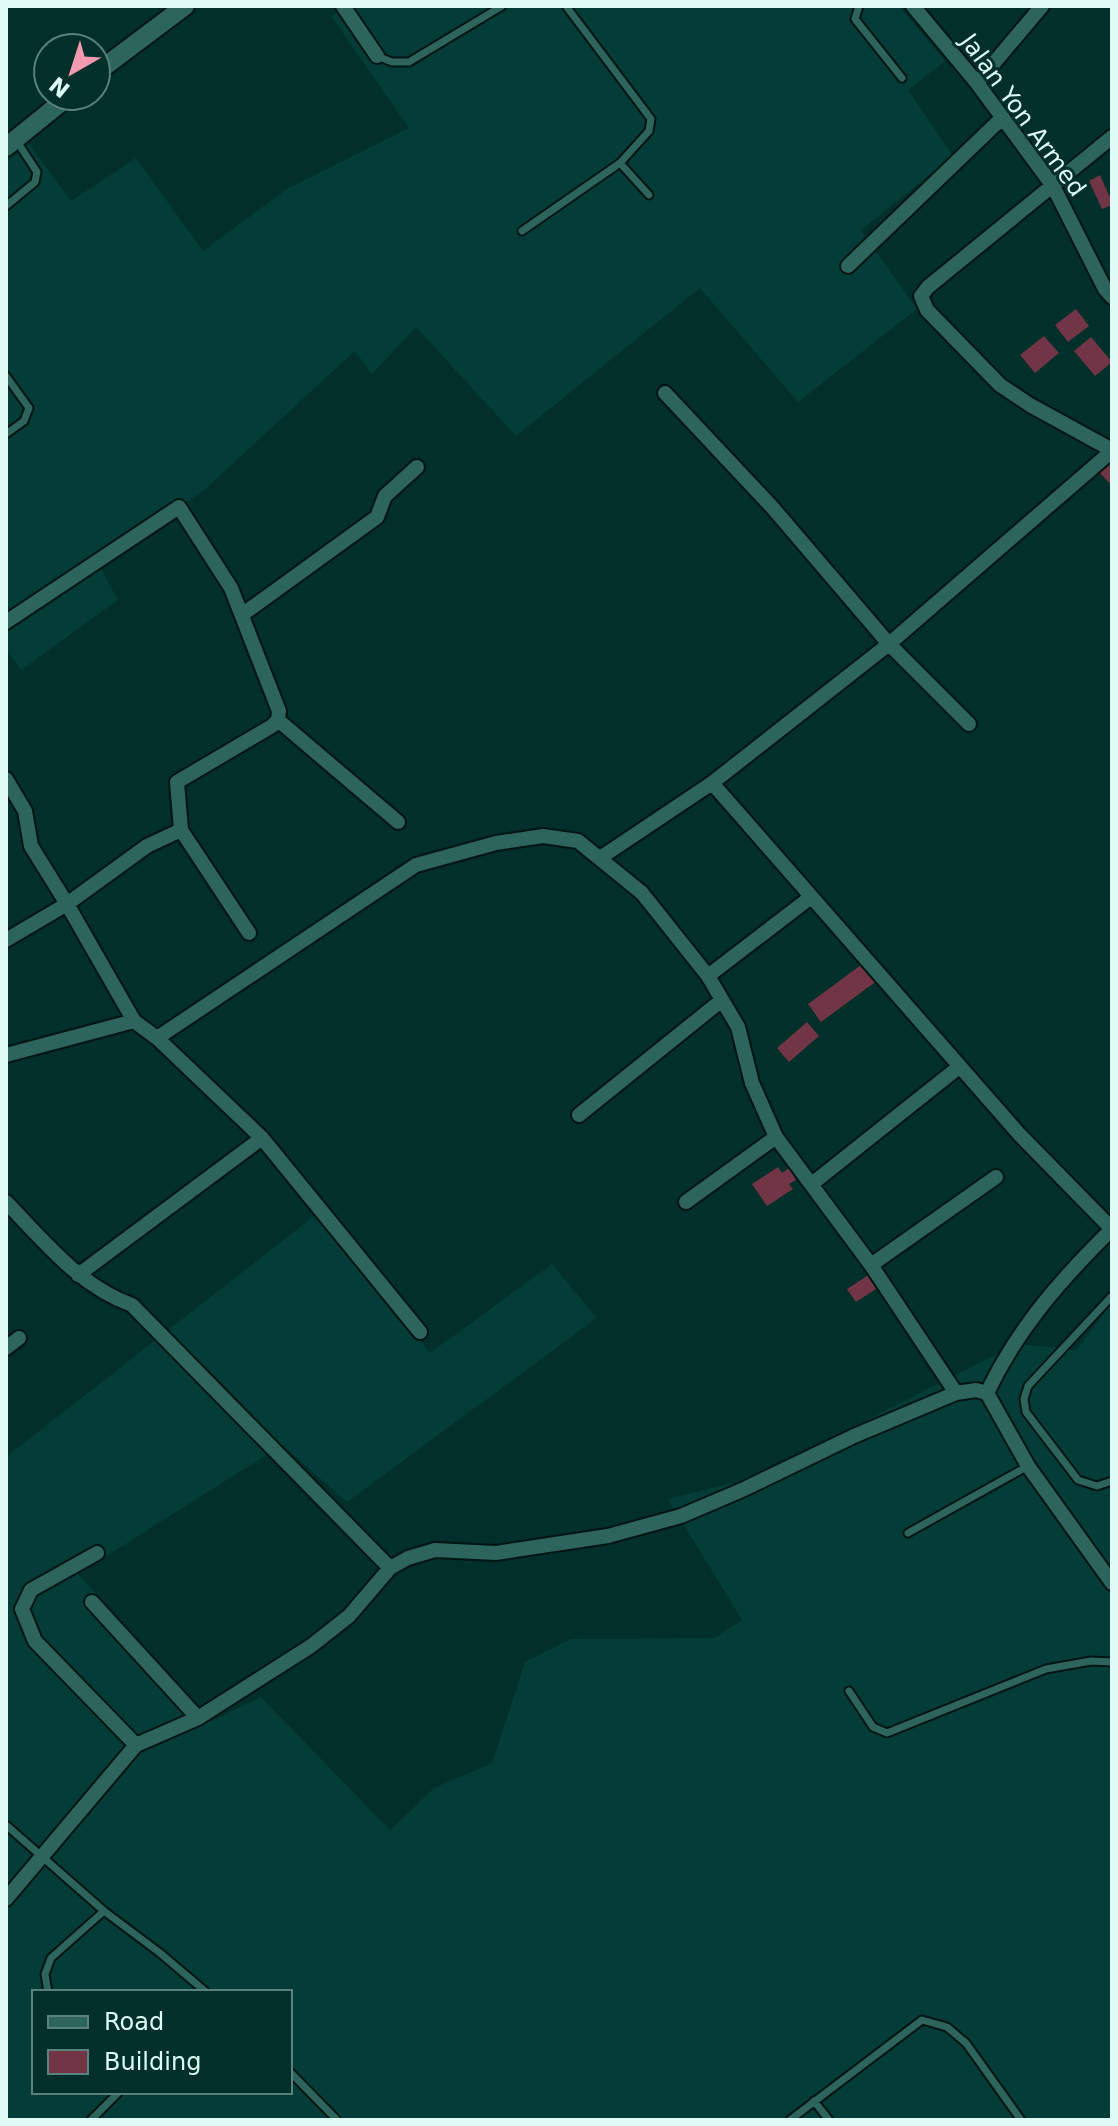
<svg xmlns="http://www.w3.org/2000/svg" width="1118" height="2126" font-family="'DejaVu Sans',sans-serif">
	<style>
		.built { fill: #043d37; fill-rule: evenodd }
		.building { fill: #723546 }
		.lines { fill: none; stroke-linecap: round; stroke-linejoin: round }
		.service-casing { stroke: #001512; stroke-width: 11 }
		.minor-casing { stroke: #001512; stroke-width: 18 }
		.tertiary-casing { stroke: #001512; stroke-width: 22 }
		.service { stroke: #2d645c; stroke-width: 7 }
		.minor { stroke: #2d645c; stroke-width: 14 }
		.tertiary { stroke: #2d645c; stroke-width: 18 }
		.labels { text-anchor: middle; stroke-width: 6; stroke-linejoin: round; paint-order: stroke }
		.street-label { font-size: 24px; fill: #dffbf6; stroke: #012f2a }
	</style>
	<rect width="100%" height="100%" fill="#012f2a"/>
	<path class="built" d="M348,6H899L945,61L908,90L953,156L861,230L917,309L798,402L700,288L516,436L416,327L372,374L355,351L203,491L98,563L118,600L21,670L6,649V162L29,144L71,201L136,158L203,251L287,189L409,128L331,16Z
		M318,1213L430,1353L552,1264L597,1318L347,1502L282,1445L78,1574L212,1721L261,1697L390,1830L434,1788L492,1763L525,1662L571,1639L715,1638L742,1620L668,1499L752,1478L1017,1344L1077,1350L1112,1302V2120H6V1457ZM34,1992H290V2092H34Z"/>
	<path class="building" d="M1100,175L1112,202V205L1102,209L1089,181Z
		M1076,309L1089,326L1068,342L1055,325Z
		M1044,336L1059,353L1035,373L1020,355Z
		M1091,337L1112,362L1095,376L1074,351Z
		M1112,460V486L1099,472Z
		M865,962L878,980L821,1022L808,1004Z
		M807,1022L819,1036L789,1062L777,1048Z
		M778,1167L782,1173L789,1168L796,1180L789,1184L793,1189L767,1206L752,1184Z
		M870,1274L879,1287L856,1302L847,1289Z"/>
	<g class="lines">
		<g class="service-casing">
			<path id="service" d="M566,6L651,119L649,131L620,163L649,195
				M859,6L855,19L902,78
				M377,56L392,62H409L502,6
				M6,206L35,182L37,172L16,140
				M522,231L620,163
				M6,376L29,408L24,421L6,434
				M1112,1296L1028,1386L1024,1399L1026,1412L1078,1480L1097,1486L1112,1481
				M908,1533L1028,1466
				M849,1691L873,1727L887,1733L1046,1669L1091,1661L1112,1662
				M6,1825L104,1911L160,1953L206,1992
				M48,1992L45,1974L51,1958L104,1911
				M290,2072L337,2120
				M814,2101L829,2120
				M91,2120L119,2092
				M790,2120L922,2020L947,2027L966,2043L1021,2120"/>
		</g>
		<g class="minor-casing">
			<path id="minor" d="M343,6L377,56
				M913,6L977,83L1053,186L1105,289L1112,297
				M977,83L1042,6
				M1112,137L928,287L921,296L927,310L1000,385L1030,405L1112,450
				M848,266L1002,118
				M665,393L772,507L889,644L969,724
				M243,614L377,517L385,496L417,467
				M6,622L179,507L231,588L279,711L278,720L272,726L177,782L181,830L249,933
				M278,720L398,822
				M6,779L25,811L31,846L67,904L134,1021L157,1038L262,1138L78,1275
				M712,783L1019,1134L1112,1229
				M600,858L712,783L889,644L1112,451
				M6,940L67,904L147,846L181,830
				M708,976L811,897
				M157,1038L416,865L496,843L543,836L578,841L642,893L708,976L738,1027L752,1083L776,1137L871,1265L956,1393
				M6,1055L134,1021
				M579,1115L722,1000
				M262,1138L420,1332
				M813,1183L959,1067
				M6,1202C44,1241 79,1286 132,1305L390,1568
				M686,1202L776,1137
				M871,1265L996,1177
				M6,1348L19,1338
				M987,1393C1017,1329 1062,1278 1112,1229
				M97,1553L31,1590L22,1609L35,1641L136,1745
				M92,1602L198,1718
				M6,1899L136,1745L198,1718L311,1646L349,1616L390,1568L408,1558L435,1550L496,1553L608,1536L681,1516L742,1490L854,1436L956,1393L976,1390L987,1393L1028,1466L1112,1583"/>
		</g>
		<g class="tertiary-casing">
			<path id="tertiary" d="M96,73L185,6
				M6,147L69,96"/>
		</g>
		<use href="#service" class="service"/>
		<use href="#minor" class="minor"/>
		<use href="#tertiary" class="tertiary"/>
	</g>
	<g class="labels">
		<g class="street-label">
			<text transform="translate(1023 115) rotate(54)" y="8">Jalan Yon Armed</text>
		</g>
	</g>
	<rect width="1118" height="2126" fill="none" stroke="#dffbf6" stroke-width="16"/>
	<rect x="32" y="1990" width="260" height="104" fill="#012f2a" stroke="#5a817c" stroke-width="2"/>
	<rect x="48" y="2016" width="40" height="12" fill="#2d645c" stroke="#5a817c" stroke-width="2"/>
	<text x="104" y="2030" font-size="24" fill="#dffbf6">Road</text>
	<rect x="48" y="2050" width="40" height="24" fill="#723546" stroke="#5a817c" stroke-width="2"/>
	<text x="104" y="2070" font-size="24" fill="#dffbf6">Building</text>
	<g transform="translate(72 72) rotate(219)"><circle r="38" fill="#012f2a" stroke="#5a817c" stroke-width="2"/>
	<path d="M0-6L14 30L0 20L-14 30Z" fill="#f29aaf"/>
	<text y="-12" font-size="22" font-weight="bold" text-anchor="middle" fill="#dffbf6">N</text>
	</g>
</svg>
